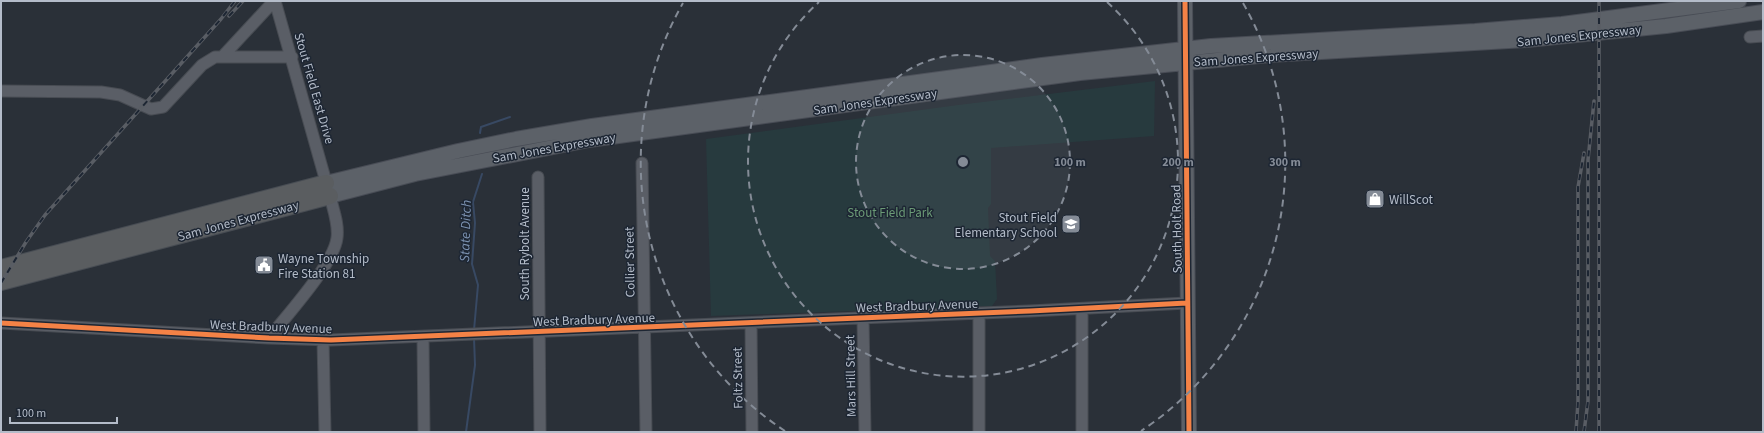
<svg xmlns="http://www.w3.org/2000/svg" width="1764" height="433" font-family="'Source Sans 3',sans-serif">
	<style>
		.green { fill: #273a3e }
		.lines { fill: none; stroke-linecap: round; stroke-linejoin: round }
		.stream { stroke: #384963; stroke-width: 2 }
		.minor-casing { stroke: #484c53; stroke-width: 13 }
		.major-casing { stroke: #484c55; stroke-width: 16 }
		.highway-casing { stroke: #474c53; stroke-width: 18 }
		.minor { stroke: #5a5e66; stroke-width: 11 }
		.major { stroke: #5c6168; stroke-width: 14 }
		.highway { stroke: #5a5d60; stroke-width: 16 }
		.rail-casing { stroke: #595d64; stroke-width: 3.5 }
		.rail { stroke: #1d2633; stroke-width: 2; stroke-dasharray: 6; stroke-linecap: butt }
		.cycleway-casing { stroke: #1d2633; stroke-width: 8 }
		.cycleway { stroke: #f48246; stroke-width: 5 }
		.ring { fill: none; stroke: #848b96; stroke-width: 2; stroke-dasharray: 7 5 }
		.labels { text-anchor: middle; stroke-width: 3; stroke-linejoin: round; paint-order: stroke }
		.street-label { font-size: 13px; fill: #b4bcc9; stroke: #1d2633 }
		.poi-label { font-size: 13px; fill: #b4bcc9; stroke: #1d2633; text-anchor: start }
		.park-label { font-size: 13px; fill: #6b9a76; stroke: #1d2633 }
		.water-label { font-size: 14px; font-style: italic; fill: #7c92b1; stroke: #1d2633 }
		.centre { fill: #848b96; stroke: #1d2633; stroke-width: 2 }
		.ring-label { font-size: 12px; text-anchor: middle; font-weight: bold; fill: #848b96; stroke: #1d2633; stroke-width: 3; stroke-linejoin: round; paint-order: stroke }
	</style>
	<rect width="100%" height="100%" fill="#2a3038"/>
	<path class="green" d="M1155,81L1154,136L991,148V204L988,208L990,256L995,261L997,299L992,306L711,316L706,139L958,105Z"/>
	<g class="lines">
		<path class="stream" d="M480,133L481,127L510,117
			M474,330L478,285L472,264L475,223L473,202L482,174
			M466,432L475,365L474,338"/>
		<g class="minor-casing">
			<path id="minor" d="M1750,37L1763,36
				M223,56L274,1
				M1,91L101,92L120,95L151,109L163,107L202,65L215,57H292
				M642,163L646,432
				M538,177L540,432
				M1082,309V432
				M979,313V432
				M863,318L865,432
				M1,323L269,338L331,340L1030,311L1187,303
				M751,323L752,432
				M423,337L424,432
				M269,338C286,316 334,264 337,238C339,224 333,209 330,196L275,1
				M323,340L325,432"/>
		</g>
		<g class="major-casing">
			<path id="major" d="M1185,1L1189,432
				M326,183L458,151L516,139L592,126L1042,65L1211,46L1475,31L1562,24L1739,1
				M330,196L415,174L589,140L1080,73L1270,55L1527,40L1666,26L1763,12"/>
		</g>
		<g class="highway-casing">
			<path id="highway" d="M1,268L326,183
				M1,282L330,196"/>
		</g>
		<use href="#minor" class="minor"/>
		<use href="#major" class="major"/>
		<use href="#highway" class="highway"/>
		<g class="rail-casing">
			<path id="rail" d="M229,16L243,1
				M1,283L26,242L45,215L221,19L235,1
				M1576,432L1578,401V187L1584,153
				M1584,432L1588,401V160L1594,101
				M1599,432V1"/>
		</g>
		<use href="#rail" class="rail"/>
		<g class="cycleway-casing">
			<path id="cycleway" d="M1185,1L1189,432
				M1,323L269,338L331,340L1030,311L1187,303"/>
		</g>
		<use href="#cycleway" class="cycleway"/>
	</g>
	<circle cx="963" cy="162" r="107" fill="#848b96" fill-opacity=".12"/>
	<g class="ring">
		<circle cx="963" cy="162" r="107"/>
		<path d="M1107 2A215 215 0 1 1 819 2"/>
		<path d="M785 431A322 322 0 0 1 683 3M1243 3A322 322 0 0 1 1141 431"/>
	</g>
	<defs>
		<g id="shop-square" transform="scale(1)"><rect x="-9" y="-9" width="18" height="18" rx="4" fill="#848b96" stroke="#1d2633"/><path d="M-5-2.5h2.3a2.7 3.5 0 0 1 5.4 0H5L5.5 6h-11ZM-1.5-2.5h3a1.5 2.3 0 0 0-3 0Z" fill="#fff"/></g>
		<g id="school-square" transform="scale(1)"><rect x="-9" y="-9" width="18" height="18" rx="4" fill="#848b96" stroke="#1d2633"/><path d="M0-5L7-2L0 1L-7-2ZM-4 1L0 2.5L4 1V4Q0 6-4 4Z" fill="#fff"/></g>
		<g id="civic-square" transform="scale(1)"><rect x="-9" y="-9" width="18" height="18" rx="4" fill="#848b96" stroke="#1d2633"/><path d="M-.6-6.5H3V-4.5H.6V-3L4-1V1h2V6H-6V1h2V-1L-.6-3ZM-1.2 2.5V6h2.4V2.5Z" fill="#fff"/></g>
	</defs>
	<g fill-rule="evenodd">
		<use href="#shop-square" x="1375" y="199"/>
		<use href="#school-square" x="1071" y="224"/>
		<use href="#civic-square" x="264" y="265"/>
	</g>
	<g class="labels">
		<g class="street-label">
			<text transform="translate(1579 35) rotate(-6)" y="5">Sam Jones Expressway</text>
			<text transform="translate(1256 57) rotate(-4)" y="5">Sam Jones Expressway</text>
			<text transform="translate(315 88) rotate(74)" y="5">Stout Field East Drive</text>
			<text transform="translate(875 101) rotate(-8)" y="5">Sam Jones Expressway</text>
			<text transform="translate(554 147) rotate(-10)" y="5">Sam Jones Expressway</text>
			<text transform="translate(238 220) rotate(-15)" y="5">Sam Jones Expressway</text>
			<text transform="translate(1176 229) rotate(-91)" y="5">South Holt Road</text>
			<text transform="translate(524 244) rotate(-90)" y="5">South Rybolt Avenue</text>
			<text transform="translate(629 262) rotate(-91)" y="5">Collier Street</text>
			<text transform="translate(917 305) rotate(-2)" y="5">West Bradbury Avenue</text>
			<text transform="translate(594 319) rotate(-2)" y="5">West Bradbury Avenue</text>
			<text transform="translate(271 326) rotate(2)" y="5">West Bradbury Avenue</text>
			<text transform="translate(850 376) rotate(-91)" y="5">Mars Hill Street</text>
			<text transform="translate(737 378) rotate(-91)" y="5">Foltz Street</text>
		</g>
		<g class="poi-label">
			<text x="1389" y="204">WillScot</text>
			<text x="1057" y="222" text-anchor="end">Stout Field<tspan x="1057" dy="15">Elementary School</tspan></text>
			<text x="278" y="263">Wayne Township<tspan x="278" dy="15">Fire Station 81</tspan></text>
		</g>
		<g class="park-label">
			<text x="890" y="217">Stout Field Park</text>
		</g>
		<g class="water-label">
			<text transform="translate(465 231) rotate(-88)" y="5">State Ditch</text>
		</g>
	</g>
	<circle cx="963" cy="162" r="6" class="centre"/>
	<g class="ring-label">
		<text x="1070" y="166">100 m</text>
		<text x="1178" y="166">200 m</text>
		<text x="1285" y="166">300 m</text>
	</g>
	<rect width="1764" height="433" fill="none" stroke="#b4bcc9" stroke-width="4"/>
	<path d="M10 417v6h107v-6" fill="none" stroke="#b4bcc9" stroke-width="2"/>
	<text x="16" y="417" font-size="12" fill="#b4bcc9" stroke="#1d2633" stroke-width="3" paint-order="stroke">100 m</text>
</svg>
